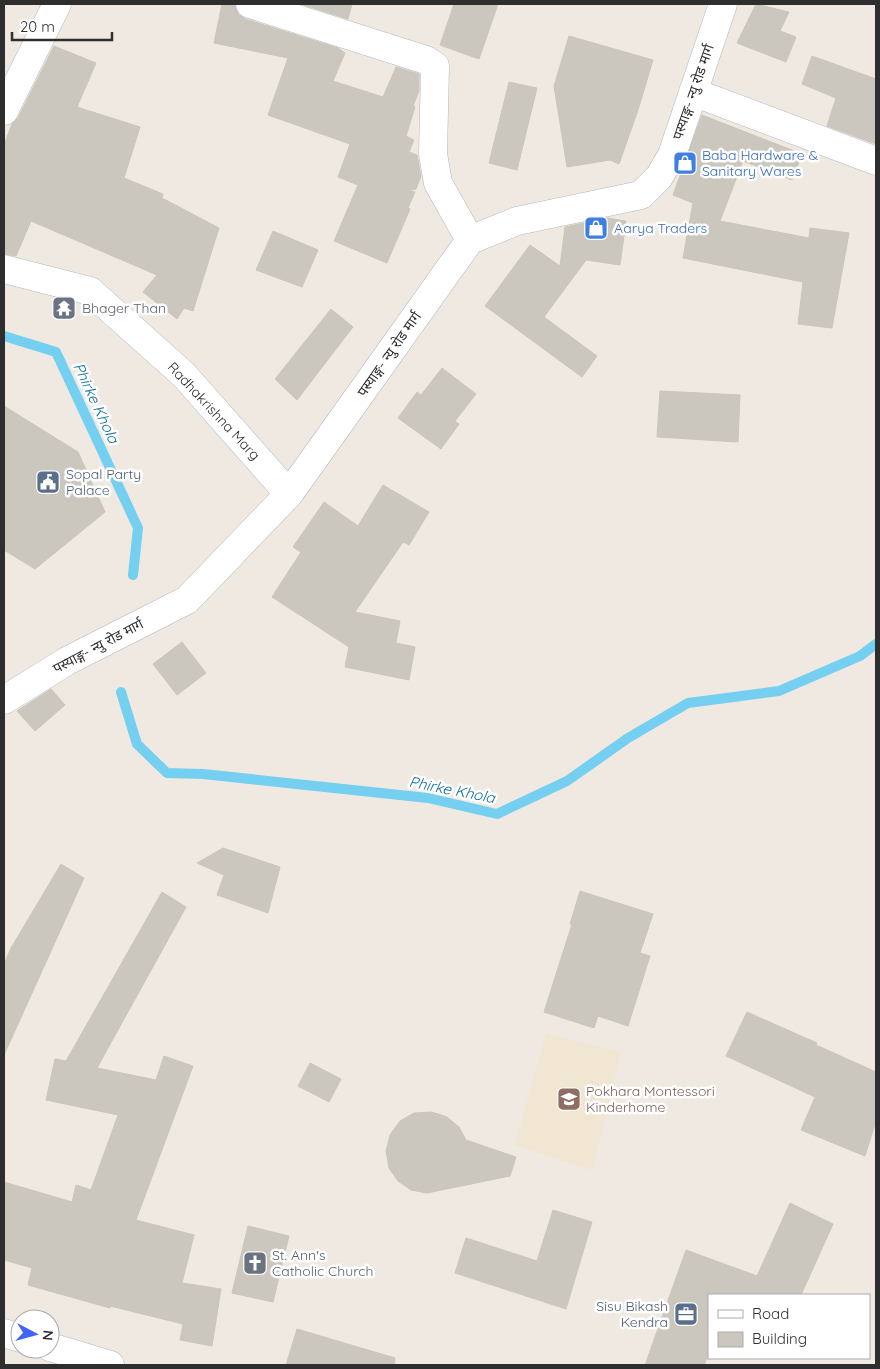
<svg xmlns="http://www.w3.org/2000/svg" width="880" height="1369" font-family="Quicksand,'Noto Sans Devanagari',sans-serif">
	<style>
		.education { fill: #f0e6d1 }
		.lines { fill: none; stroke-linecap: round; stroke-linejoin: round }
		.stream { stroke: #75cff0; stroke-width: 10 }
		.building { fill: #cbc7bf; stroke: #cbc5ba }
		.street-casing { stroke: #b4b7c1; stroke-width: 29 }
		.secondary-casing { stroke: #b4b7c1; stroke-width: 29 }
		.street { stroke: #fff; stroke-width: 28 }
		.secondary { stroke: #fff; stroke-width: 28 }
		.labels { text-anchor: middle; stroke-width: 5; stroke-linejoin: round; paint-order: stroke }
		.street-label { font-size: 14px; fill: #2e2e2e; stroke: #fff }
		.shop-label { font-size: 14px; fill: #366cbe; stroke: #fff; text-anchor: start }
		.worship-label { font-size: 14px; fill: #5b616d; stroke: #fff; text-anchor: start }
		.service-label { font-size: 14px; fill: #4e5e75; stroke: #fff; text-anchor: start }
		.education-label { font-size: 14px; fill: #785e54; stroke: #fff; text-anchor: start }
		.water-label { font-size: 15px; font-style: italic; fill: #0d6fa3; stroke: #fff }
	</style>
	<rect width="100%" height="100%" fill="#efe9e1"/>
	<path class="education" d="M546,1034L621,1052L592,1170L515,1145Z"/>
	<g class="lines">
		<path class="stream" d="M4,336L56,352L138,528L133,575
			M121,692L137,744L167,773L203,774L428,798L497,814L567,781L628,738L688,703L779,691L860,656L876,644"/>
	</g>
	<path class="building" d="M222,4H235L238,14L245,19L338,48L345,53L333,81L383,97L396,67L419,74V91L413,106L415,107L406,136L414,140L409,152L417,155L421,176L416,189L408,190L415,192L408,208L410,209L387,263L334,241L358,185L338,177L350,144L268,115L288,58L214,43Z
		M301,4H352L348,19Z
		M454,4H498L479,59L440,45Z
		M756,4L789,12L780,31L796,37L786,62L737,43Z
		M569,36L653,60L638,110L619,164L610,160L567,167L554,86Z
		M54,46L96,63L77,107L140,127L124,178L163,194L162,198L219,228L193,311L184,308L177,319L143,292L157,275L31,221L16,256L4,254V145L12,124L18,118Z
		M812,56L876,79V144L827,126L836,98L802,84Z
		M509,82L537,88L517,170L489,163Z
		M702,115L802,154L792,180L743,161L720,221L809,238L810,228L849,233L832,328L798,324L803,282L683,258L693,203L673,195Z
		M607,218L626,221L620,265L586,260L544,317L597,356L582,377L485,306L530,245L560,266L565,227Z
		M273,231L318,250L302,287L256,270Z
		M331,309L353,327L297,400L275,379Z
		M442,368L476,394L455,421L459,424L441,449L398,418L417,392L421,395Z
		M660,391L740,395L738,442L657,437Z
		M4,406L78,452L105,512L35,569L4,550Z
		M383,485L429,512L409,545L403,542L355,612L400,621L396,643L415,647L409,680L345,667L349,647L272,597L301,552L293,547L324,502L358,526Z
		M182,642L206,673L177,695L153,664Z
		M51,689L65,705L35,731L17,711Z
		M223,848L280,867L268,913L217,895L224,875L197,863Z
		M61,864L84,878L4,1055V964L11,948Z
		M580,891L653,914L640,953L650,956L628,1026L598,1016L594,1028L544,1012L572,924H570Z
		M162,892L186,907L97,1068L156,1080L164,1056L193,1066L136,1220L194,1235L182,1283L221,1289L212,1346L180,1340L183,1324L110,1306V1308L28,1285L32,1268L4,1260V1182L72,1202L76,1185L91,1190L118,1115L46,1100L55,1059L66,1061Z
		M747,1012L817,1043L816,1045L876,1072V1121L865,1156L801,1130L815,1097L726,1056Z
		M310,1063L341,1079L329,1102L298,1086Z
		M432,1112L447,1117L459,1127L466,1140L516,1157L510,1176L427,1193L411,1190L398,1181L389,1168L386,1151L390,1135L400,1121L414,1113Z
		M790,1203L833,1224L801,1295H709V1353L704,1365H645L686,1250L757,1276Z
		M553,1210L592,1222L566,1309L455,1273L466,1238L537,1261Z
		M248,1226L289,1236L273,1302L232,1293Z
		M297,1329L395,1358L394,1365H286Z"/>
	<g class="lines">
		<g class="street-casing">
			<path id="street" d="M250,4L426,60L435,66L433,154L438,183L470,240
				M693,92L876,161
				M4,111L57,4
				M4,269L90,291L184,375L289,494
				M4,700L67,661L187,600L289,494L470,240L517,221L641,195L659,177L672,155L723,4"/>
		</g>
		<g class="secondary-casing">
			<path id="secondary" d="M4,1333L20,1338
				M50,1347L110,1365"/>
		</g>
		<use href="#street" class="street"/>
		<use href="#secondary" class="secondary"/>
	</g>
	<defs>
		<g id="shop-square" transform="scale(1.25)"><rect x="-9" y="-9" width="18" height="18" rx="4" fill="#3f7fe0" stroke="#fff"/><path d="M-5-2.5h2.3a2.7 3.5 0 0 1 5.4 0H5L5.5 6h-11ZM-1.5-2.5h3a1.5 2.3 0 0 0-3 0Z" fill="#fff"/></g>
		<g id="temple-square" transform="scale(1.25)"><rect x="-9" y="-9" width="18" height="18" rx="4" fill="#6b7280" stroke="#fff"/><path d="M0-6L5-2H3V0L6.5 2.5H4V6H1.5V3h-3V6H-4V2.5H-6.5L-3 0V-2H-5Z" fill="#fff"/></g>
		<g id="civic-square" transform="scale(1.25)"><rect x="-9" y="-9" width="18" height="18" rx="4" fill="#5c6f8a" stroke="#fff"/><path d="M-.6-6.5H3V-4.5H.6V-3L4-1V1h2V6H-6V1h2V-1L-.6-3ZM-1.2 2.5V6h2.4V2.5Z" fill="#fff"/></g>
		<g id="school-square" transform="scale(1.25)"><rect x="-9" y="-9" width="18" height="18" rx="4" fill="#8d6e63" stroke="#fff"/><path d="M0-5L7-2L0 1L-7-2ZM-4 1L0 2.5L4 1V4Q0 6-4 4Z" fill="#fff"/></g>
		<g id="church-square" transform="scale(1.25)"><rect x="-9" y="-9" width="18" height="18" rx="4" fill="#6b7280" stroke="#fff"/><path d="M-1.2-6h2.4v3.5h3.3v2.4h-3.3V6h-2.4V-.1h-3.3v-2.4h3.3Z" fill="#fff"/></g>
		<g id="office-square" transform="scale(1.25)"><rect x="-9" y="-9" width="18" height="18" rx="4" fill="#5c6f8a" stroke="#fff"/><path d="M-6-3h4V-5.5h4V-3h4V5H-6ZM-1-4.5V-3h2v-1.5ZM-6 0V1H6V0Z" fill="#fff"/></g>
	</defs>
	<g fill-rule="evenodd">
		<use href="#shop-square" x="685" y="163"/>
		<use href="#shop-square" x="596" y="228"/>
		<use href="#temple-square" x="64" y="308"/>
		<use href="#civic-square" x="48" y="482"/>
		<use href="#school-square" x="569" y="1099"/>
		<use href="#church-square" x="255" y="1263"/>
		<use href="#office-square" x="686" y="1314"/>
	</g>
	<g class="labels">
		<g class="street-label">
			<text transform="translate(693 92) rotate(-71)" y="5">पस्याङ्ग- न्यु रोड मार्ग</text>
			<text transform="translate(389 354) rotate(-55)" y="5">पस्याङ्ग- न्यु रोड मार्ग</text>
			<text transform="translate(214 411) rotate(47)" y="5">Radhakrishna Marg</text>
			<text transform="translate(98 646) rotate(-28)" y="5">पस्याङ्ग- न्यु रोड मार्ग</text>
		</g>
		<g class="shop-label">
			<text x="702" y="160">Baba Hardware &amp;<tspan x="702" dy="16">Sanitary Wares</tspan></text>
			<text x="614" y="233">Aarya Traders</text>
		</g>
		<g class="worship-label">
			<text x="82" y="313">Bhager Than</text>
			<text x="272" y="1260">St. Ann's<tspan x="272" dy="16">Catholic Church</tspan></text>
		</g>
		<g class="service-label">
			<text x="66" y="479">Sopal Party<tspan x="66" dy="16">Palace</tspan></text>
			<text x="668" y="1311" text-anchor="end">Sisu Bikash<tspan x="668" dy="16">Kendra</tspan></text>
		</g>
		<g class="education-label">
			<text x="586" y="1096">Pokhara Montessori<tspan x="586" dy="16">Kinderhome</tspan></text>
		</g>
		<g class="water-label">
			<text transform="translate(96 403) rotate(65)" y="5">Phirke Khola</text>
			<text transform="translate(452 790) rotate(11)" y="5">Phirke Khola</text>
		</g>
	</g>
	<rect width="880" height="1369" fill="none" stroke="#2e2e2e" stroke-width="10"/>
	<rect x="708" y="1294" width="162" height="65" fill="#ffffff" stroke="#ababab"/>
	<rect x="718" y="1310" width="25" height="8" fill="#ffffff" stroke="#ababab"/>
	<text x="752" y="1319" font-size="15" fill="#2e2e2e">Road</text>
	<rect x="718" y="1332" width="25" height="15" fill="#cbc7bf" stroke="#ababab"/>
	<text x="752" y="1344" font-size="15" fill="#2e2e2e">Building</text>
	<g transform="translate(35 1334) rotate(96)"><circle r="24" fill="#ffffff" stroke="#ababab"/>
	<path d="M0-4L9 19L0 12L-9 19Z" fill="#4264fb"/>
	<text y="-8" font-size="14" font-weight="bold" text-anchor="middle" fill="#2e2e2e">N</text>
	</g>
	<path d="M12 32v8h100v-8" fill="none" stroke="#2e2e2e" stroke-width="2.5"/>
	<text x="20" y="32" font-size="15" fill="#2e2e2e" stroke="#ffffff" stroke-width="4" paint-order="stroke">20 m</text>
</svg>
